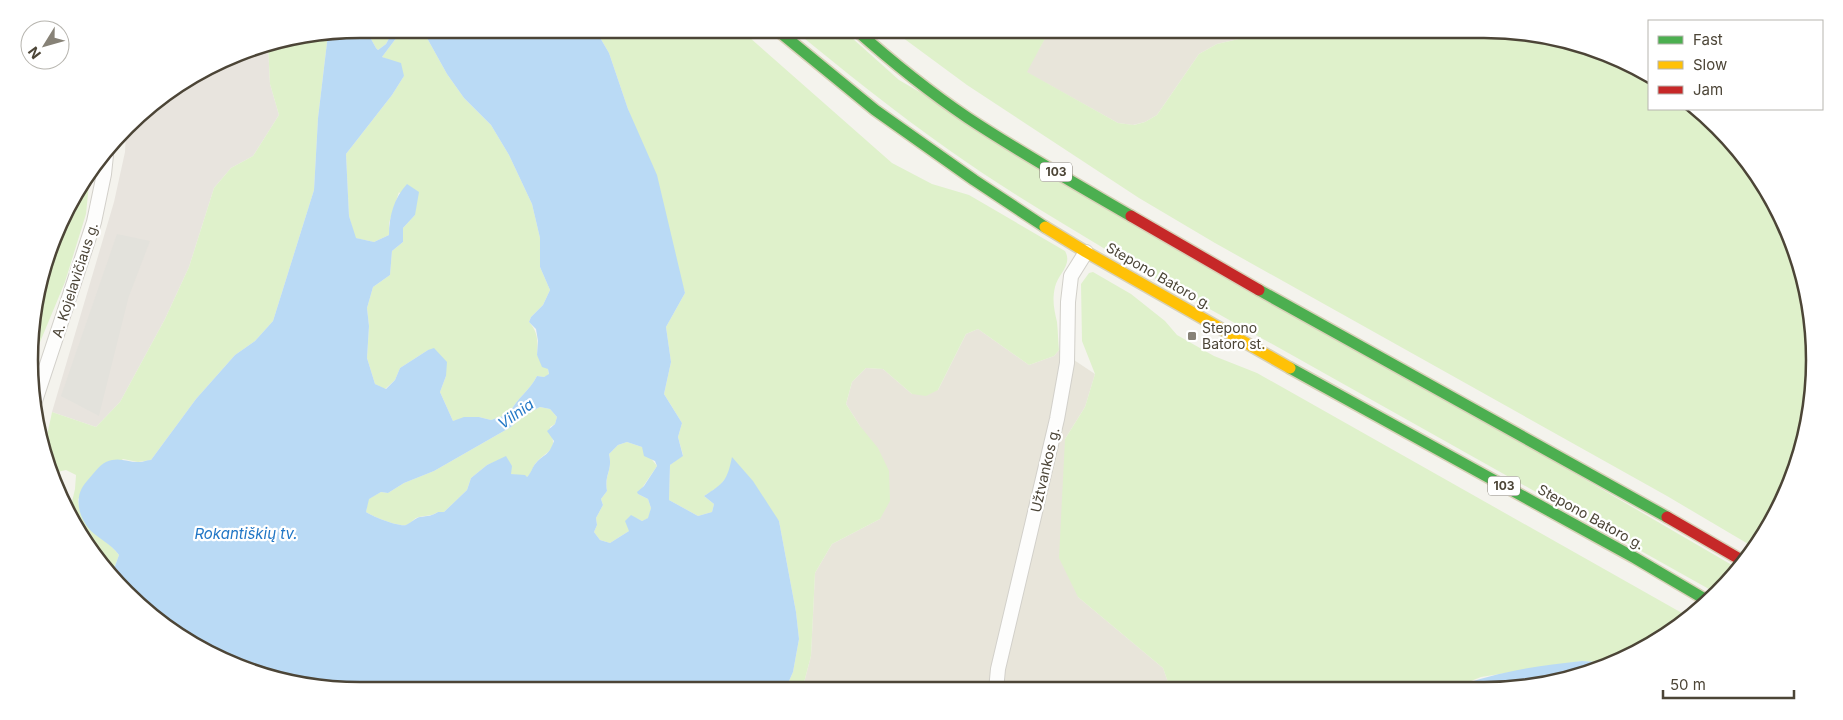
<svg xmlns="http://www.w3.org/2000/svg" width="1843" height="720" font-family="Inter,sans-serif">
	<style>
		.residential { fill: #e8e5da }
		.industrial { fill: #e8e4de }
		.green { fill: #dff1cb }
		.parking { fill: #e3e2dc }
		.water { fill: #badaf5; fill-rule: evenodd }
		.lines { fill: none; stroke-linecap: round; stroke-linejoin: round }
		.street-casing { stroke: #d2d0ca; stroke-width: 16 }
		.fast-casing { stroke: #d8d1b8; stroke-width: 14 }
		.slow-casing { stroke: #d8d1b8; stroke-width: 14 }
		.jam-casing { stroke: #d8d1b8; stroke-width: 14 }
		.street { stroke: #fdfdfc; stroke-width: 14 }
		.fast { stroke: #4caf50; stroke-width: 11 }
		.slow { stroke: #ffc107; stroke-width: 11 }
		.jam { stroke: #c62828; stroke-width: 11 }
		.poi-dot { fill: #878277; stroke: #fff; stroke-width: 2 }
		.labels { text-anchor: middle; stroke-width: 4.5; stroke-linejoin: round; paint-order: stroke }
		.shield { fill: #fff; stroke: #827d73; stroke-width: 1 }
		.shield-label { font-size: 12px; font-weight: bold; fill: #4c4537 }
		.street-label { font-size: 14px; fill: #4c4537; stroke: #fff }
		.poi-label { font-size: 14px; fill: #4c4537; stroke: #fff; text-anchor: start }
		.water-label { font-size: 15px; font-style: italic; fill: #2277c6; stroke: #fff }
		.rim { fill: none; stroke: #4c4537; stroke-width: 2.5 }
	</style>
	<rect width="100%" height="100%" fill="#f4f3ed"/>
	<path class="residential" d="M1050,29H1263L1243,38L1217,44L1199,54L1157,115L1145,122L1133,125L1118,123L1026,72Z
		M978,329L1029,365L1054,356L1059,350L1095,374L1085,407L1065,439L1078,597L1163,668L1169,685L1168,689L802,690L811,656L815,573L832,544L880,519L860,426L846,404L852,382L866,368L883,369L912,394L938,390L966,334Z"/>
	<path class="industrial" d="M268,44L270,84L279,115L253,156L231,168L214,188L189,267L165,319L120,402L96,427L52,412L114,202L125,152L126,131L142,111L195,73L253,46Z"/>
	<path class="green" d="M360,29H394L386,44L378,50L376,48L371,39L359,35L355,30Z
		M403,29H422L447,74L464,98L491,125L509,155L532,204L540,238V267L550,290L543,305L531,317L529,322C538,332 538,341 537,355L548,369L549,375L544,377L537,376C529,392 517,397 509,414L491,420L479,417L453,421L440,392L446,376L428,350L400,368L395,380L385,389L375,384L367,358L369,326L367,308L373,287L390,275L392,251L403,242V228L415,215L399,192L389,223V235L374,242L355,238L349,216L346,154L392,95L404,76L387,59L382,57Z
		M595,29H740L892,163L932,184L969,195L1065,251C1073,265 1058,274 1055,287C1052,300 1054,309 1057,322C1058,331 1058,341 1059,350L1054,356L1029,365L978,329L966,334L938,390L926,396L912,394L883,369L866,368L852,382L846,404L860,426L878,448L889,471L890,501L880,519L832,544L815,573L811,656L802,690H785L793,672L799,639L796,612L779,521L728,476L718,487L704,496L714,504L712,512L698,516L669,500L670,465L683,455L678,437L682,423L664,394L671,362L666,327L685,293L628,109L609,53Z
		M793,29H842L899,80L1737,568L1716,593L1133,266C1071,228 1008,192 949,150C895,112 844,71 793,29Z
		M891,29H1050L1027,72L1118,123L1134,125L1145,122L1157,115L1199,54L1217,44L1243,38L1263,29H1483L1569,40L1630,63L1649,75V109H1697L1732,142L1770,195L1797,254L1811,317L1814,382L1803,446L1759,544L1755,548L1667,496L1215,243L1139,198L967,85Z
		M328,34L318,118L314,190L273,321L255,341L235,355L196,399L151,460L138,462L123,459L78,499C80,531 102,533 119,555L115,566L109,570L84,544L69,515L75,489L76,475L66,470L53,473C38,459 49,430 52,412L96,427L120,402L165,319L189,267L214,188L231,168L253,156L279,115L270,84L268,44Z
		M90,174L86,214L65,282L33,359L32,316L46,253L73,195Z
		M1093,272L1131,294L1165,321L1177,335L1214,356L1257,373L1689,617L1629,657L1611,663L1582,661L1481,677L1451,689H1168L1169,685L1163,668L1078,597L1059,558L1065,439L1085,407L1095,374L1082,341L1081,284L1089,273Z
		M540,407L550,409L557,417L555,424L550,427C558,455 549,447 535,464C532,468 532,473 527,477L511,474L497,461L487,465L471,478L467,490L444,512H438C430,517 424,515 416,518C413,520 410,524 406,525C399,527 371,516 366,512L368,499L381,492L388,493L404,483L434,471L511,427L524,415Z
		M627,442L642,447L657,466L638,494L648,499L651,508L649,518L642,521L636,518L629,531L610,543L600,540L594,532L597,525L596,518L603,505L601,499L607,491C604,475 613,470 609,454L618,445Z"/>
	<path class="parking" d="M117,234L150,241L129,296L99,416L61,396Z"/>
	<path class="water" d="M394,29H403L382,57L401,63L404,76L392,95L346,154L349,216L356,238L374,242L389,235C389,216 394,198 407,184L419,192L415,215L403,228V242L392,251L390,275L373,287L367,308L369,326L367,358L375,384L386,389L395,380L400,368L428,350L434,348L447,362L446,376L440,392L453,421L464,417H479L491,420L509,414C517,397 529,392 537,376L544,377L549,374L548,369L542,367L537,355L538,341L536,329L529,322L531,317L543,305L550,290L540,267V238L532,204L509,155L491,125L464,98L447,74L422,29H595L609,53L628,109L657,175L685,293L666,327L671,362L664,394L682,423L678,437L683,456L670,465L669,500L698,516L712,512L714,504L704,496C724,483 727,481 732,457L753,481L779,521L796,612L799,639L793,672L785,690L360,691L274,680L214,657L159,623L109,570L115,566L119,555C110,543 99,539 90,530C78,516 73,496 87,481C92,476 99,465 106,462C120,456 128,463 140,462C143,462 147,460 151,460L196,399L235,355L255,341L273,321L314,190L318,118L328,34L355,30L359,35L371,39L376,48L378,50L386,44ZM540,407L550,409L557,417L555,424L547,431L554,441C548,457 546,452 536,463C532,467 532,472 527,477L525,475L511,474L512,466L506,456L487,465L471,478L467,490L444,512H438C432,516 428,516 420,517C415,518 411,523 406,525C399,527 371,516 366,512L369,499L381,492L388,493L404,483L434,471L511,427L524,415ZM627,442L642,447L644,456L655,461L657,466L644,486L637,492L638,494L648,499L651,508L648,518L642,521L631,515L625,521L629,531L610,543L600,540L594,532L597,525L596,518L603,505L601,499L607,491C604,474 613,471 609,454L618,445Z
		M1582,661L1611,663L1527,688L1451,689C1495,672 1535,666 1582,661Z"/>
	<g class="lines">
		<g class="street-casing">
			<path id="street" d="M34,404L94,222L104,174L106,155
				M996,690L998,669L1057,419L1067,363L1068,302L1071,276L1086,252"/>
		</g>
		<g class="fast-casing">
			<path id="fast" d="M776,29L875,110L974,180L1045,227
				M855,29C891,61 928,91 968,118C1021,153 1076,184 1131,216
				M1259,290L1667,517
				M1290,368L1635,558L1708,601"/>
		</g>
		<g class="slow-casing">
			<path id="slow" d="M1045,227L1086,252L1290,368"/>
		</g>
		<g class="jam-casing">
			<path id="jam" d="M1131,216L1259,290
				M1667,517L1743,561"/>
		</g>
		<use href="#street" class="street"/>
		<use href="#fast" class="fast"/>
		<use href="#slow" class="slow"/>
		<use href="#jam" class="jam"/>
	</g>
	<rect class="poi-dot" x="1187" y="331" width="10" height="10" rx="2.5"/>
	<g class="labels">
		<g class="shield">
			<rect x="1040" y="162.5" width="32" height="19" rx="4"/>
			<rect x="1488" y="476.5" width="32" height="19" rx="4"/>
		</g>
		<g class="shield-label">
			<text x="1056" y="176">103</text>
			<text x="1504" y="490">103</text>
		</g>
		<g class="street-label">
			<text transform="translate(1159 276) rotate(30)" y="5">Stepono Batoro g.</text>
			<text transform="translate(75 280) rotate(-72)" y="5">A. Kojelavičiaus g.</text>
			<text transform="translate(1045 470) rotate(-77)" y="5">Užtvankos g.</text>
			<text transform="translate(1591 517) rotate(29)" y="5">Stepono Batoro g.</text>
		</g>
		<g class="poi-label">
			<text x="1202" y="333">Stepono<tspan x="1202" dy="16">Batoro st.</tspan></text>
		</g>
		<g class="water-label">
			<text transform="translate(516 414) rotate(-35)" y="5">Vilnia</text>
			<text x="246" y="539">Rokantiškių tv.</text>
		</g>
	</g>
	<path d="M0 0H1843V720H0ZM360 38H1484A322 322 0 0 1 1806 360V360A322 322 0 0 1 1484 682H360A322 322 0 0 1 38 360V360A322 322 0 0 1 360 38Z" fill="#fff" fill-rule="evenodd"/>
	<path class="rim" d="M360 38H1484A322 322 0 0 1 1806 360V360A322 322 0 0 1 1484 682H360A322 322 0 0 1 38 360V360A322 322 0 0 1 360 38Z"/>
	<rect x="1648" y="20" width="175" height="90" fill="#ffffff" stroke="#b7b5af"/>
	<rect x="1658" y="36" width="25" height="8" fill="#4caf50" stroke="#b7b5af"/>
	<text x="1693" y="45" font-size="15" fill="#4c4537">Fast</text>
	<rect x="1658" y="61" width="25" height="8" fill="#ffc107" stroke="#b7b5af"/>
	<text x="1693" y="70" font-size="15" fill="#4c4537">Slow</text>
	<rect x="1658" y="86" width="25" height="8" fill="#c62828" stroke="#b7b5af"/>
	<text x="1693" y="95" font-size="15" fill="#4c4537">Jam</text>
	<g transform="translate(45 45) rotate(233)"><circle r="24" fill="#ffffff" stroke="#b7b5af"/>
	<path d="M0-4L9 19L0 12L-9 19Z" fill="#878277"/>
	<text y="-8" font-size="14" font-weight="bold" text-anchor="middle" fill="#4c4537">N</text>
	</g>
	<path d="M1663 690v8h131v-8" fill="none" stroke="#4c4537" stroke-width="2.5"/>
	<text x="1670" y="690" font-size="15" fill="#4c4537" stroke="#ffffff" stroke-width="4" paint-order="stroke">50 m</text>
</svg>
